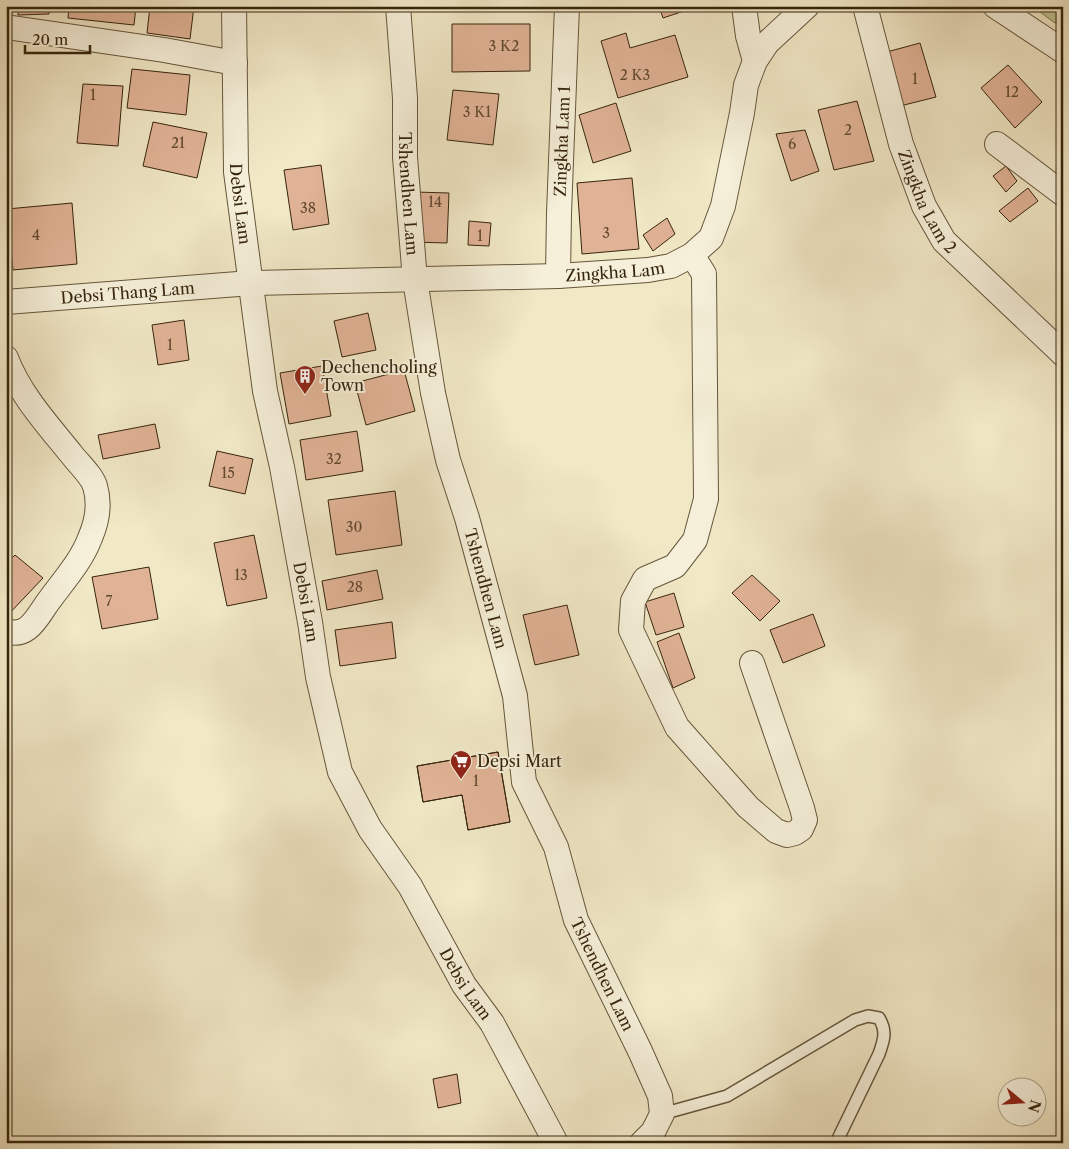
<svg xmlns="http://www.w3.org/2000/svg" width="1069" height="1149" font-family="'Libre Caslon Text',serif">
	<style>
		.green { fill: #c2c490; stroke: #7c744e }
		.building { fill: #e1b396; stroke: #36250d }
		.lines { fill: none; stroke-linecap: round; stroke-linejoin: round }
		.service-casing { stroke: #65563b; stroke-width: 14 }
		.minor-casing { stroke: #65563b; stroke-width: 26 }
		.service { stroke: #f6f0da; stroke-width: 11 }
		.minor { stroke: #f6f0da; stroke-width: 24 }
		.labels { text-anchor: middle; stroke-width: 4; stroke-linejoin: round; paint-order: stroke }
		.number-label { font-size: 14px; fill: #61482f }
		.street-label { font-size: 16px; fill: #36250d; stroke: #f6f0da }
		.poi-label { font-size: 16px; fill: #36250d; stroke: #f6f0da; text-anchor: start }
	</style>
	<rect width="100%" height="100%" fill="#f1e8c6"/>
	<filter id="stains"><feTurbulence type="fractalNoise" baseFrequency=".004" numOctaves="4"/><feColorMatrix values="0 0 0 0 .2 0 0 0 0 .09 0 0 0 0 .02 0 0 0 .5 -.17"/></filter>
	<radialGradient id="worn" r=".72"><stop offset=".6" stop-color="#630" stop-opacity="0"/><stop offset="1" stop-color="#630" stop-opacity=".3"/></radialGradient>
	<path class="green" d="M1032,6H1063V16L1055,23Z"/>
	<path class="building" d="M19,6H50L49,14L18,15Z
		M69,6H136L134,25L68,18Z
		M150,6H194L190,39L147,33Z
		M406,6H468V9L407,11Z
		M659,6H699L663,18Z
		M452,24H530V71L452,72Z
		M626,33L630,48L675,35L688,77L618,98L601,41Z
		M920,43L936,97L896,107L883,53Z
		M1008,65L1042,102L1015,128L981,88Z
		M132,69L190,75L186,115L127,108Z
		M83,84L123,86L118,146L77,143Z
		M453,90L499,94L493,145L447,140Z
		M857,101L874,161L834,170L818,110Z
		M616,103L631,151L593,163L579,115Z
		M153,122L207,133L197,178L143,166Z
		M805,130L819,171L791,181L776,134Z
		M321,165L329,224L293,230L284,170Z
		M1006,166L1017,181L1006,192L993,176Z
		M632,178L639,249L582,254L577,183Z
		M1028,188L1038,201L1010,222L999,211Z
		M415,192L449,193L447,243L413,242Z
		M72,203L77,264L13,270L7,209Z
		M667,218L675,234L653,251L643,235Z
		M469,221L491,223L489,246L468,245Z
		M368,313L376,350L342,357L334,321Z
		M184,320L189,360L158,365L152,325Z
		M322,366L331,416L289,424L280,373Z
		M404,370L415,411L366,425L355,383Z
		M155,424L160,448L103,459L98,435Z
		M357,431L363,471L306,480L300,440Z
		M217,451L253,459L245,494L209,486Z
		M395,491L402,545L336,555L328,500Z
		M254,535L267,598L227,606L214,543Z
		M15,555L43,578L6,617V564Z
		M149,567L158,619L102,629L92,577Z
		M377,570L383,599L327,610L322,581Z
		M752,575L780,601L760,621L732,593Z
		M674,593L684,627L656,635L645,602Z
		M567,605L579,655L535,665L523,615Z
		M813,614L825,646L783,663L770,630Z
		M392,622L396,658L340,666L335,630Z
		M679,633L695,678L673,688L657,642Z
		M498,752L510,822L468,830L462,795L423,802L417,766Z
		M498,752L510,822L468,830L462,795L423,802L417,766Z
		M457,1074L461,1103L438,1108L433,1079Z"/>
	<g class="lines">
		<g class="service-casing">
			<path id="service" d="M662,1114L727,1096L855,1020L868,1016L879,1018C887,1031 884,1040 879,1054L836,1143"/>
		</g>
		<g class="minor-casing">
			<g id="minor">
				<path id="s1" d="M234,6L236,172L265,391L282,467L310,622L318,677L340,772L370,829L410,886L464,985L492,1023L556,1143"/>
				<path id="s2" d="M398,6L405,98V157L415,280L433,393L448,460L467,518L515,696L524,782L556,847L576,920L640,1051L660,1096L662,1114L653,1132L642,1143"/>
				<path d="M744,6L748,36L755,61"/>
				<path id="s3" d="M865,6L901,144L924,206L944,241L1063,354"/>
				<path d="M995,6L1063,51"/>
				<path d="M6,27L164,50L235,63"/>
				<path d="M997,144L1063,194"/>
				<path d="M692,255L704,274L706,499L695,540L675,566L645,579L633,601L631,630L677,727L748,807L776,831L787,835L795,833L801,829L805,820L802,808L752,663"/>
				<path id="s4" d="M558,276L559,213L567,6"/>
				<path id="s5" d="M6,302L251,283L558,276L648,270L671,266L692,255L711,238L723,206L742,113L746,85L755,61L767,43L807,6"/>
				<path d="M6,358C20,395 48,425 72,455C79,464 92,476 95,486C100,503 97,522 90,538C81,562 63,581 48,602C37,617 28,639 6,631"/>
			</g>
		</g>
		<use href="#service" class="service"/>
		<use href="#minor" class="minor"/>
	</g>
	<defs>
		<g id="building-pin" transform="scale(1.125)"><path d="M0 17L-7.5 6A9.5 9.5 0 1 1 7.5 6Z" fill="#8f2418" stroke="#f6f0da"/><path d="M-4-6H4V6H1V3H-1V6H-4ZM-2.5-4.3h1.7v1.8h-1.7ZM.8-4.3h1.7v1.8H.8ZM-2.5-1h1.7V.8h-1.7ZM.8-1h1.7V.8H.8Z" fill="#fff"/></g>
		<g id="supermarket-pin" transform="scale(1.125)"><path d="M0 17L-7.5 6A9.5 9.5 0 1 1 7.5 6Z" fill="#8f2418" stroke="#f6f0da"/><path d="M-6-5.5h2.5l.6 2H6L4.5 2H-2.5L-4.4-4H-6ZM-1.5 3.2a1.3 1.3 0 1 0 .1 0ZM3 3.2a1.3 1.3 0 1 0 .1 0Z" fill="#fff"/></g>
	</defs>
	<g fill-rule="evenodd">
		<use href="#building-pin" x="305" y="376"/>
		<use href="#supermarket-pin" x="461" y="761"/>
	</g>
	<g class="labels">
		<g class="number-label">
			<text x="504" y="51">3 K2</text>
			<text x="635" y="80">2 K3</text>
			<text x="915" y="84">1</text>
			<text x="1012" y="97">12</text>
			<text x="93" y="100">1</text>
			<text x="477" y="117">3 K1</text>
			<text x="848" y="135">2</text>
			<text x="178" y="148">21</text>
			<text x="792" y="149">6</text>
			<text x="435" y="207">14</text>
			<text x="308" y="213">38</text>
			<text x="606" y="238">3</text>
			<text x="36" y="240">4</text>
			<text x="480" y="241">1</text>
			<text x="170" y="350">1</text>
			<text x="334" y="464">32</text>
			<text x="228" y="478">15</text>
			<text x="354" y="532">30</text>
			<text x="241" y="580">13</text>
			<text x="355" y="592">28</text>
			<text x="109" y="606">7</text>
			<text x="476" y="786">1</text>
		</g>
		<g class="street-label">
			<text dy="6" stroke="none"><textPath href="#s4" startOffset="135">Zingkha Lam 1</textPath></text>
			<text dy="6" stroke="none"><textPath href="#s2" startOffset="188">Tshendhen Lam</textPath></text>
			<text dy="6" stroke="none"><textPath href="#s3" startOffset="206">Zingkha Lam 2</textPath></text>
			<text dy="6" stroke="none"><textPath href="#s1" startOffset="198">Debsi Lam</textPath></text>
			<text dy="6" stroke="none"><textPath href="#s5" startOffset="610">Zingkha Lam</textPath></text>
			<text dy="6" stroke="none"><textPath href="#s5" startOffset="122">Debsi Thang Lam</textPath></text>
			<text dy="6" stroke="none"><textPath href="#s2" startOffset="592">Tshendhen Lam</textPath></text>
			<text dy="6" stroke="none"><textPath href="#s1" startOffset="602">Debsi Lam</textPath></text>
			<text dy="6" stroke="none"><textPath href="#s2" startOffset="998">Tshendhen Lam</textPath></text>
			<text dy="6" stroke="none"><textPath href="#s1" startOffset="1022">Debsi Lam</textPath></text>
		</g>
		<g class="poi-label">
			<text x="321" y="373">Dechencholing<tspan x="321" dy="18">Town</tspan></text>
			<text x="477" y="767">Depsi Mart</text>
		</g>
	</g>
	<rect width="1069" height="1149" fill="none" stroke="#f1e8c6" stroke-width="25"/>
	<rect x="8" y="8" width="1054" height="1134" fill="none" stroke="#36250d" stroke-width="2.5"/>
	<rect x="12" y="12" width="1044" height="1124" fill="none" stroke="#36250d"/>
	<g transform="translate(1022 1102) rotate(108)"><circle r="24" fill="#f6f0da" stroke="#a99f88"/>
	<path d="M0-4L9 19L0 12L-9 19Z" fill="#8f2418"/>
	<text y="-8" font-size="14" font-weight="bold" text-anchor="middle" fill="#36250d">N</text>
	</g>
	<path d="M25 45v8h65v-8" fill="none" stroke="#36250d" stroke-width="2.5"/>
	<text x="32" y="45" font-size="15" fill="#36250d" stroke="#f6f0da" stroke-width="4" paint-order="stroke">20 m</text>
	<rect width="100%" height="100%" filter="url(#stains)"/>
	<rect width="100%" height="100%" fill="url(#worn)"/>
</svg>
